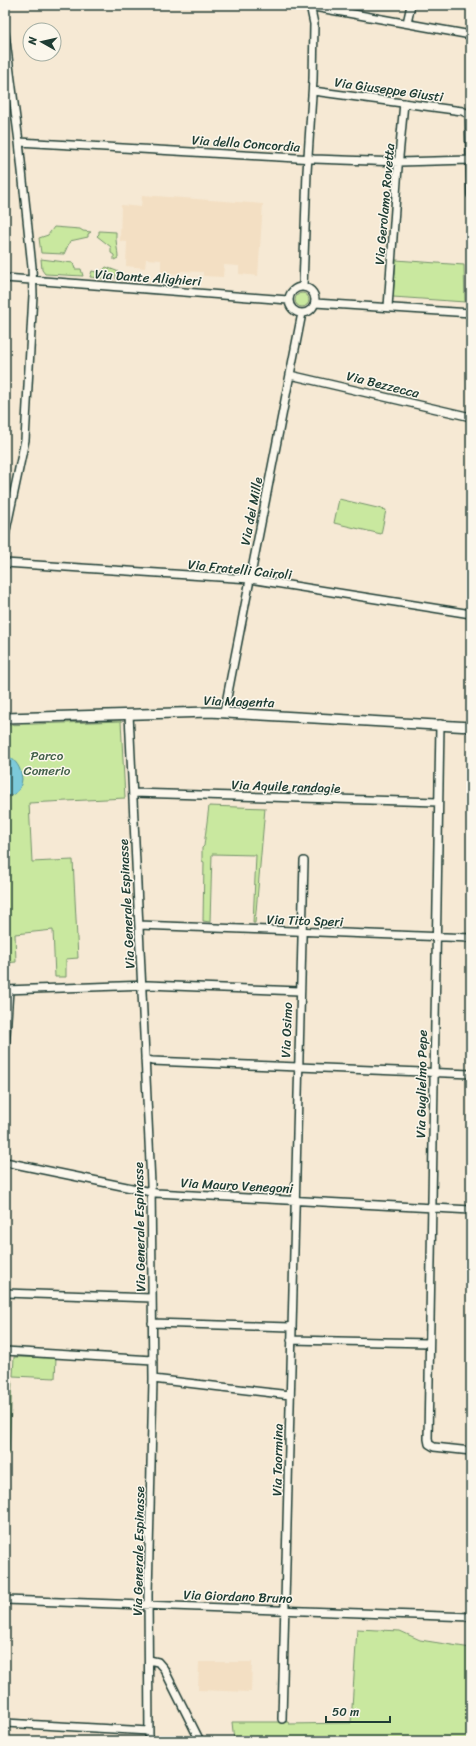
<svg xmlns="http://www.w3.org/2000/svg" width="476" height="1746" font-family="Sriracha,sans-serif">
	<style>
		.built { fill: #f3dfc3 }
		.green { fill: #c9e89f; stroke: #74926a }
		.water { fill: #7ccada; stroke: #579298 }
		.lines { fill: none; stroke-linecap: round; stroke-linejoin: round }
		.minor-casing { stroke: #1f3d34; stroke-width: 10 }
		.tertiary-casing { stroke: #1f3d34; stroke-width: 12 }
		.minor { stroke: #fbf7ec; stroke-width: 7 }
		.tertiary { stroke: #fbf7ec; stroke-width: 9 }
		.labels { text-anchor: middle; stroke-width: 3; stroke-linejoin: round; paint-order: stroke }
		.street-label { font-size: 13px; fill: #1f3d34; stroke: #fbf7ec }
		.park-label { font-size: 13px; fill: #415f49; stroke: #fbf7ec }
	</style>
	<rect width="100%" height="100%" fill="#f6e9d4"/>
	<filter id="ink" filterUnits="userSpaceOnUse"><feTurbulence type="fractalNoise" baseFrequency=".025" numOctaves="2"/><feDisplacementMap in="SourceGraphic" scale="8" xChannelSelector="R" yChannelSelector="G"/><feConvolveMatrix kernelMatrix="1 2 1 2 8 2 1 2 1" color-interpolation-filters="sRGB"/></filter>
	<g filter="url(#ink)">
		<path class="built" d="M142,195L263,204L258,276L239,274V266L224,265L223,277L203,276V272L181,271L180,274L161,272V260L146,259L145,268L126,266L127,242L120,241L121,205L141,207Z
			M199,1662H252L251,1692L198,1690Z"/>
		<path class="green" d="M54,227L80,229L83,231L91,232L88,234V237L70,241L64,254L41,253L39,238L48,235Z
			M99,231L116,232C115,241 118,249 118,258L114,260V255L111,253V247L97,236L99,234Z
			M41,259L73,263L75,269H81L83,276L45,274L42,270Z
			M396,260L464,265L465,302L393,297Z
			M106,267L119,272V279H116V275H113V279L90,277L92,271L100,273Z
			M295 300a7 7 0 1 1 14 0a7 7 0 1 1-14 0Z
			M339,499L386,510L381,534L334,523Z
			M121,721L125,798L29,803L32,862L73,860L78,958L66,959V977H55L53,930L15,934L16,962L5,963V725Z
			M209,806L265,808L255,923H253L256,855L212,854L210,922L203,921L204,862L202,861V848L204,846Z
			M14,1357L56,1358L55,1378L13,1376Z
			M5,1380L12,1381L9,1454H5Z
			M357,1629L400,1631L420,1640L471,1648V1737L465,1741H234L232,1722H288L289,1724L351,1723Z"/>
		<path class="water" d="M5,755C16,759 21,768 22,779C21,790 16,796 5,797Z"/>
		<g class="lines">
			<g class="minor-casing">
				<path id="minor" d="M303,5L471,35
					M407,23L411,5
					M5,34L19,142L32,267L33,295L25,440L5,535
					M313,91L462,111L471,115
					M469,115L471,195
					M19,142L314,159L399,162L470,160
					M5,278L288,300
					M289 300a13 13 0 1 1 26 0a13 13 0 1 1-26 0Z
					M303,287L307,172L313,80L314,24L310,5
					M315,303L471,313
					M388,307L398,167L404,103
					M290,375L471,417
					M5,563L250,579L471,614
					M224,713L302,313
					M129,714L151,1184L153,1379L148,1595L149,1741
					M440,724L428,1439L429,1444L434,1447L471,1451
					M133,793L438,802
					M139,925L471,938
					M5,990L148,985L299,991
					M5,1050L9,990
					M145,1059L152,1061L471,1074
					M5,1162L156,1193L471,1210
					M5,1293L152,1298
					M152,1323L291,1327
					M291,1340L429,1343
					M5,1351L153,1360
					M153,1379L290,1395
					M5,1600L471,1617
					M149,1660L158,1662L164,1669L200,1741
					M282,1719L304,861
					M5,1723L149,1731
					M5,1740L6,1741"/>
			</g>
			<g class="tertiary-casing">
				<path id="tertiary" d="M5,718L209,712L471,727"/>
			</g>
			<use href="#minor" class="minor"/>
			<use href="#tertiary" class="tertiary"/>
		</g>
	</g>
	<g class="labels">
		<g class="street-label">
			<text transform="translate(389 89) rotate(8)" y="5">Via Giuseppe Giusti</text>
			<text transform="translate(246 143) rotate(4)" y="5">Via della Concordia</text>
			<text transform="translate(384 204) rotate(-85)" y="5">Via Gerolamo Rovetta</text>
			<text transform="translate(148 277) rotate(4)" y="5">Via Dante Alighieri</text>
			<text transform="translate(383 384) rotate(14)" y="5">Via Bezzecca</text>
			<text transform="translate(251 511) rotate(-79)" y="5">Via dei Mille</text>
			<text transform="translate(240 569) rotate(6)" y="5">Via Fratelli Cairoli</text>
			<text transform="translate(239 701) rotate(2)" y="5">Via Magenta</text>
			<text transform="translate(286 786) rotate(2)" y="5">Via Aquile randagie</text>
			<text transform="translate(126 904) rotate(-93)" y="5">Via Generale Espinasse</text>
			<text transform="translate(305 920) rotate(2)" y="5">Via Tito Speri</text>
			<text transform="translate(286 1030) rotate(-88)" y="5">Via Osimo</text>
			<text transform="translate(421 1084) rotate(-89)" y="5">Via Guglielmo Pepe</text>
			<text transform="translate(237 1185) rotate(3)" y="5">Via Mauro Venegoni</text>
			<text transform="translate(139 1227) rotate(-91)" y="5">Via Generale Espinasse</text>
			<text transform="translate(277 1460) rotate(-89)" y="5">Via Taormina</text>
			<text transform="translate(138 1551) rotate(-89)" y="5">Via Generale Espinasse</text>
			<text transform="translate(238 1596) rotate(2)" y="5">Via Giordano Bruno</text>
		</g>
		<g class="park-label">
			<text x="47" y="760">Parco<tspan x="47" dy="15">Comerio</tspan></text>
		</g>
	</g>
	<rect width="476" height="1746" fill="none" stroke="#fbf7ec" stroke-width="20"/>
	<rect x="10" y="10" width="456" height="1726" fill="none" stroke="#1f3d34" stroke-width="1.5" filter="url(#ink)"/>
	<g transform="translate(42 42) rotate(278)"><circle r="19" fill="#fbf7ec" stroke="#a3ada2"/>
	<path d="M0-3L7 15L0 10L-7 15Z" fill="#1f3d34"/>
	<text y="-6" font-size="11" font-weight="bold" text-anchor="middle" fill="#1f3d34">N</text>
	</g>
	<path d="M326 1716v6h64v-6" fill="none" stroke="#1f3d34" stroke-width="2"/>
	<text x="332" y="1716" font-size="12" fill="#1f3d34" stroke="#fbf7ec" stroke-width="3" paint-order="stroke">50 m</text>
</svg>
